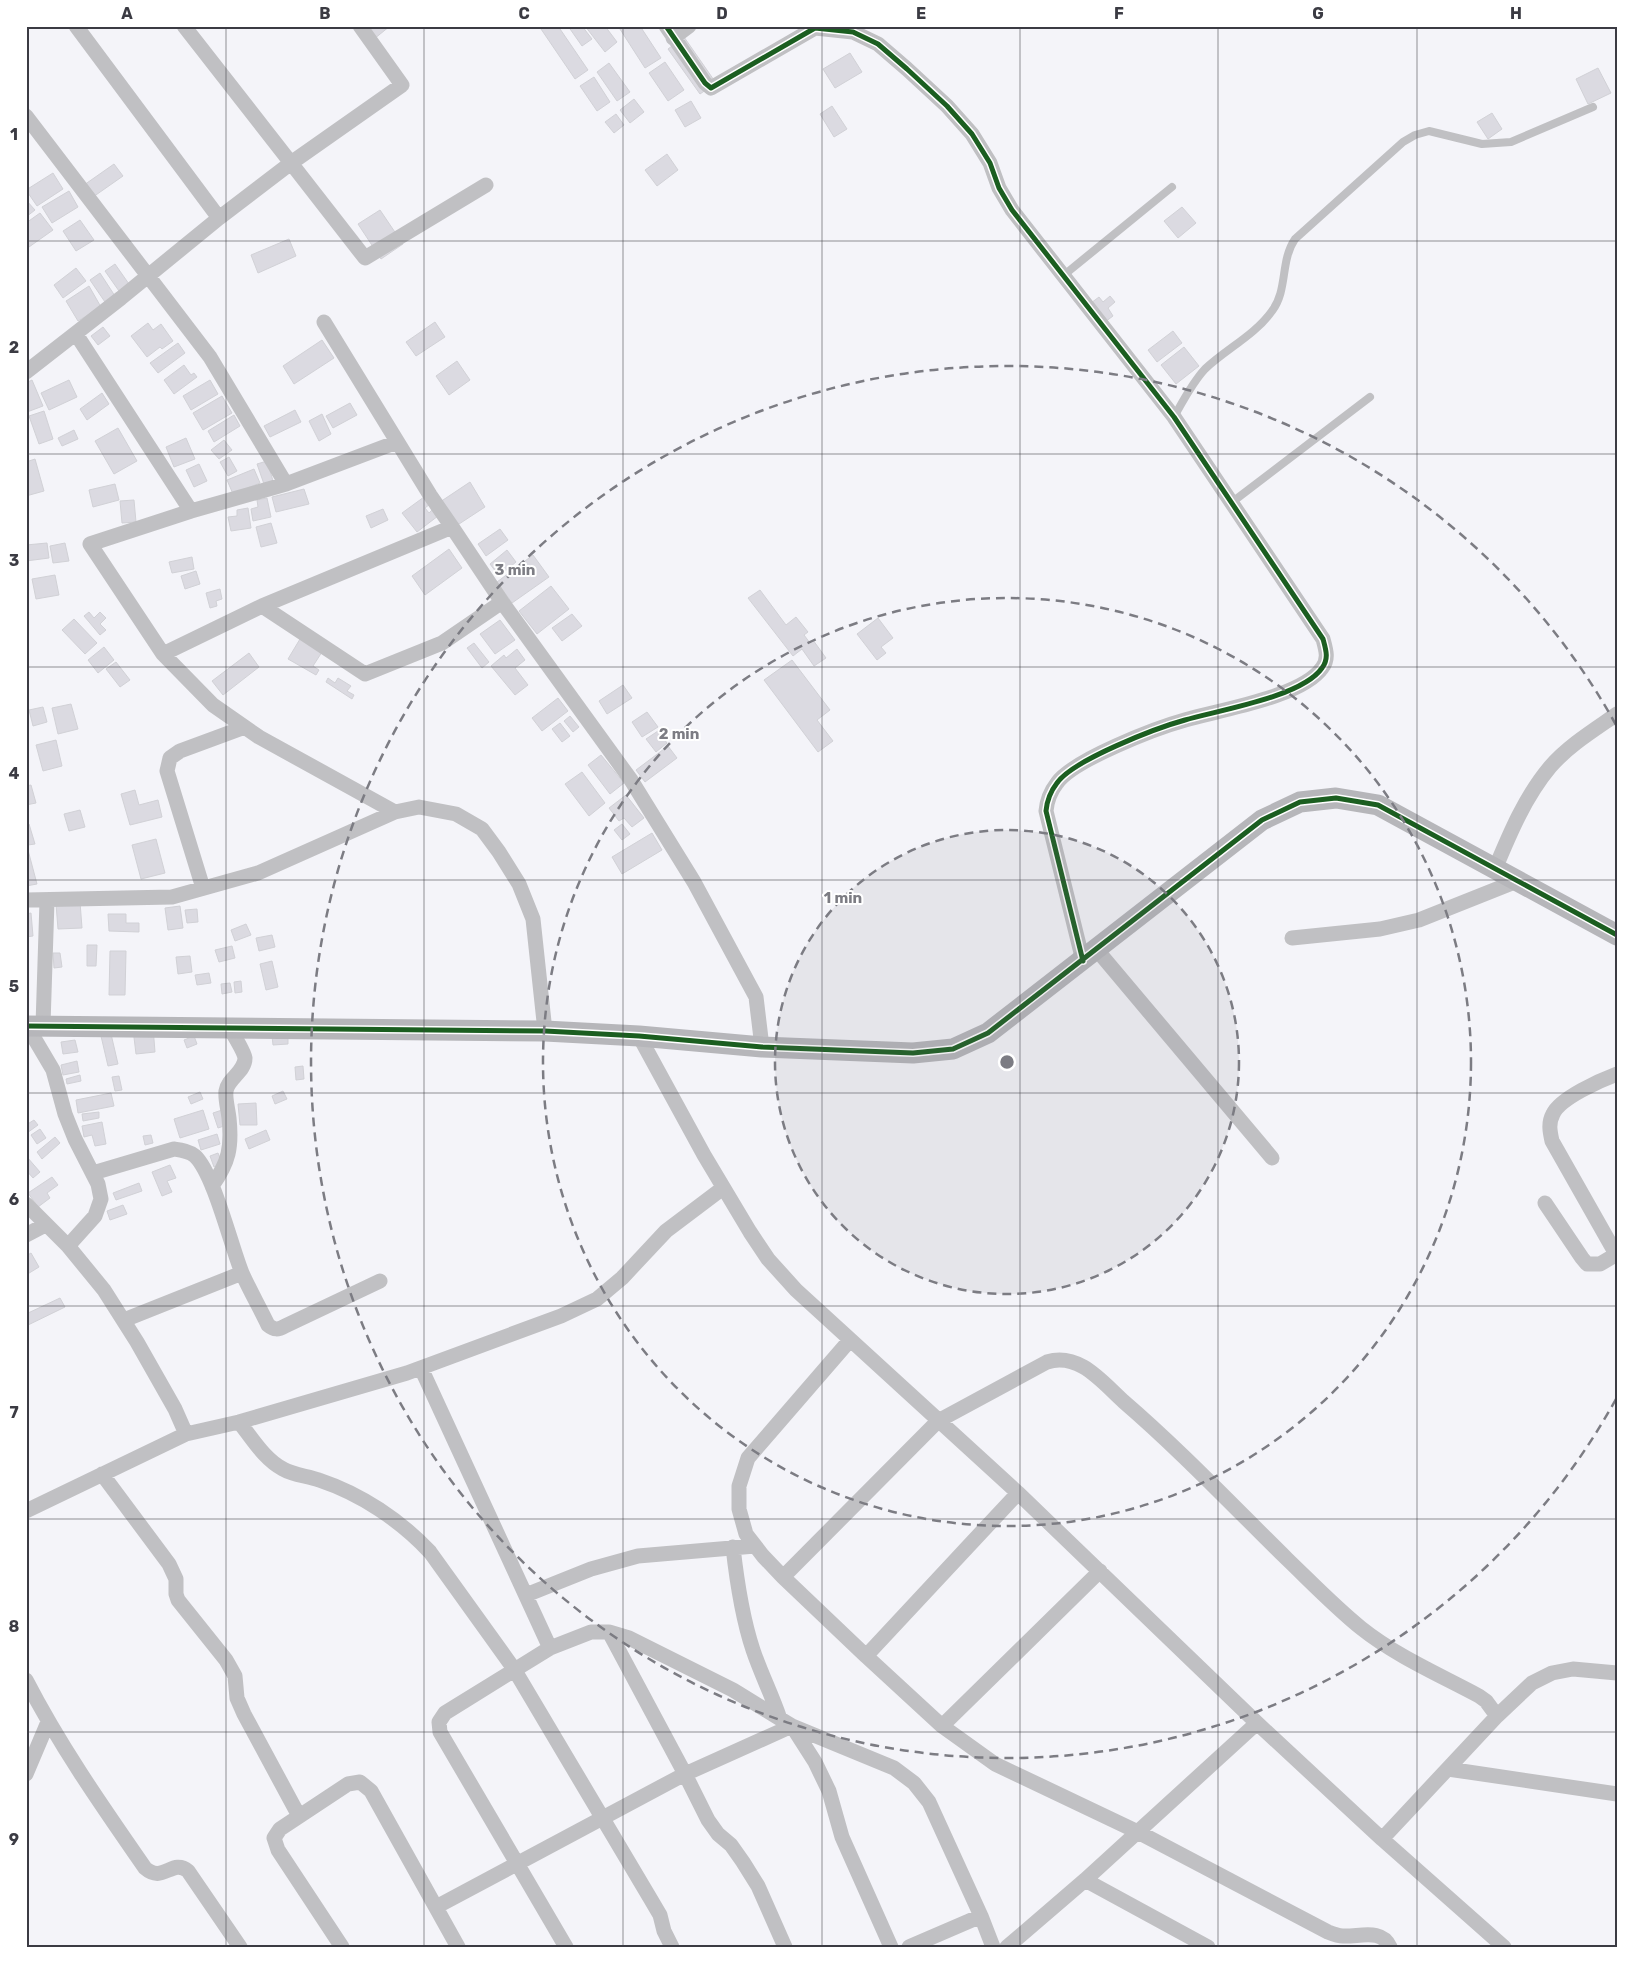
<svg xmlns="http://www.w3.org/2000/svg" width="1643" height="1973" font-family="Rubik,sans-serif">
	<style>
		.building { fill: #dbdae1; stroke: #d1d1d6 }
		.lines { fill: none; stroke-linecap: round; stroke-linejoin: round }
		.lane { stroke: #c0c0c3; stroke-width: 8 }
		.street { stroke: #c0c0c3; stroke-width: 15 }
		.secondary { stroke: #b6b6ba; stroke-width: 21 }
		.cycleway-casing { stroke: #fff; stroke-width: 8 }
		.cycleway { stroke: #1b5e20; stroke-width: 5 }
		.grid { fill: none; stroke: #3b3b43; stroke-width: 1; stroke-opacity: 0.55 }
		.ring { fill: none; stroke: #7c7c83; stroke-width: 2.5; stroke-dasharray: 9 6 }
		.centre { fill: #7c7c83; stroke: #fff; stroke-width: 2.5 }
		.ring-label { font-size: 15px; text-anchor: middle; font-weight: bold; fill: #7c7c83; stroke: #fff; stroke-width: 4; stroke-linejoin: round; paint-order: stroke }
		.neatline { fill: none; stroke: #3b3b43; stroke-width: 2 }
		.grid-label { font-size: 16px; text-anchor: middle; font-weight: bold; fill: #3b3b43 }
	</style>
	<rect width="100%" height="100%" fill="#f4f4f9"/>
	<path class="building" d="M364,26H390L374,39Z
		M545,26H558L588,70L575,79L541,29Z
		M568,26H582L592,39L582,46Z
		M585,26H605L617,42L605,52Z
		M618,26H640L661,58L645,68Z
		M684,37L716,83L700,94L668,49Z
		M850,53L862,72L835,88L823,69Z
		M665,62L684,90L668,101L649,73Z
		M609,63L630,92L617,101L597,72Z
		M1598,68L1611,93L1588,104L1576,79Z
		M594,77L610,102L597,111L580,86Z
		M634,99L644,112L630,123L620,110Z
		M691,101L701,118L685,127L675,110Z
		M832,106L847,129L834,137L820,114Z
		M1492,113L1502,129L1488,139L1477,122Z
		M616,114L624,125L614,133L605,122Z
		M667,154L678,170L657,186L645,170Z
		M114,164L123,176L93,197L84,185Z
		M53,173L63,189L37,206L26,190Z
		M69,191L78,207L52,223L42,207Z
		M26,200L35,210L26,217Z
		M1182,207L1196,223L1178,238L1164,221Z
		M380,210L403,244L381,259L358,224Z
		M40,213L53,230L29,247L26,244V223Z
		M80,220L94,240L76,251L63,231Z
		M289,239L296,256L258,273L251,255Z
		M115,264L129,284L119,291L105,271Z
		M76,268L86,281L63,298L54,285Z
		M100,273L115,296L105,302L90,280Z
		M89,286L101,307L78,321L66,301Z
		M1110,296L1115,302L1108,308L1113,316L1105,322L1091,303L1099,297L1103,302Z
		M435,322L445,337L416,356L406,342Z
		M148,323L153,330L161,324L173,341L162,349L160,347L147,357L131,336Z
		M103,327L110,336L98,345L91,336Z
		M1173,331L1182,343L1157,362L1148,350Z
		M322,340L334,358L294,384L283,366Z
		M178,343L185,353L158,373L150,363Z
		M1184,347L1199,366L1176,384L1161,365Z
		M457,361L470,380L449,395L436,376Z
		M184,365L191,375L194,373L197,377L174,394L164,380Z
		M32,380L43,406L27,412L26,383Z
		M69,380L77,397L49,410L41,393Z
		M210,380L218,394L191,410L183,396Z
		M102,393L109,404L87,420L80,409Z
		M222,396L232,413L203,430L193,413Z
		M350,403L357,415L333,428L326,416Z
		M295,410L301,422L270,437L264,426Z
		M44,411L53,439L39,444L29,416Z
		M322,414L331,434L319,441L309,421Z
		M234,415L240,426L214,442L208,431Z
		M118,428L137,461L114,474L95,441Z
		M74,430L78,439L62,446L58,438Z
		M186,438L195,459L174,467L166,447Z
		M224,440L232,450L219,459L211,450Z
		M229,457L237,471L228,476L220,462Z
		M35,459L44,491L26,496V462Z
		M267,461L274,484L265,487L257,464Z
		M199,464L207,481L194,487L186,470Z
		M254,469L260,483L233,494L227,480Z
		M470,482L485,507L456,526L440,502Z
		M115,484L119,500L93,507L89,490Z
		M304,489L309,504L276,512L272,497Z
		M424,497L430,504L425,508L429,513L433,509L438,516L417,532L402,513Z
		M267,498L271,517L253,521L251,509L258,507L257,500Z
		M134,500L136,522L122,523L120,501Z
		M248,508L251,528L231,531L228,517L237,516V510Z
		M383,509L388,520L371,528L366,516Z
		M271,523L277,543L261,547L256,527Z
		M500,529L508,540L486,556L478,544Z
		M47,543L49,558L26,561V545Z
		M65,543L69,561L53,563L50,546Z
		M449,549L462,568L425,595L412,576Z
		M507,550L516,562L499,576L490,564Z
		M533,555L549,577L512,603L497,582Z
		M192,557L194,569L172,573L169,562Z
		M196,571L200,584L185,589L181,576Z
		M55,575L59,595L36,599L32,579Z
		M551,586L569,609L537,634L519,611Z
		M220,589L222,599L216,601L217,606L210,608L206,593Z
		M760,590L786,625L796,617L808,632L804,635L810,643L813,640L826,658L814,666L802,649L793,656L748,598Z
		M89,612L94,618L100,612L106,618L100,624L106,630L100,635L84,616Z
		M572,614L582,626L562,641L552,628Z
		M878,618L893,638L881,647L886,653L877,660L857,634Z
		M74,619L97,643L85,654L62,630Z
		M500,620L515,640L495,654L480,634Z
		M300,639L322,652L313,666L319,670L316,675L288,659Z
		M474,643L489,662L482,668L467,648Z
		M104,647L114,660L98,673L88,660Z
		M517,649L525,660L515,668L528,685L515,695L491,666L504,655L506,658Z
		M249,653L259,667L223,695L212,681Z
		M792,660L830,710L817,720L833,741L818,752L764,680Z
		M116,662L130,680L120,687L106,669Z
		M328,678L335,683L338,678L351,686L347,691L354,695L352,699L326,682Z
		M623,685L632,698L607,714L599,701Z
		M558,698L568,711L542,731L532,718Z
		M71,704L78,729L58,734L52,708Z
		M43,707L47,722L33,726L29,710Z
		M647,712L658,727L642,737L632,722Z
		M570,716L579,727L573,732L564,721Z
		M560,723L570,736L562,742L552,729Z
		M658,731L667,743L656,752L646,739Z
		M56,740L62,766L43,771L36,745Z
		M668,746L677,758L645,782L636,770Z
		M601,755L624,783L610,794L588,765Z
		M582,772L605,803L589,816L565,784Z
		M31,785L36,803L26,805V786Z
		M135,790L139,805L158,800L162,817L130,825L121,794Z
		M626,795L644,818L632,827L624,818L619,821L609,808Z
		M80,810L85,827L69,831L64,814Z
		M29,824L35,844L28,845L26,825Z
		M622,824L630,834L622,840L614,830Z
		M652,833L662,850L622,874L612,857Z
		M156,839L165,873L141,879L132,845Z
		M26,850H28L37,884L26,886Z
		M80,902L82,928L58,929L56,904Z
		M180,906L183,928L168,930L165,908Z
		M197,909L198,922L187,923L185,910Z
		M31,913L33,936L26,937V914Z
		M108,914H126V923H139V932L109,931Z
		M246,924L251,935L235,941L231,930Z
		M272,935L275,947L259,951L256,938Z
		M87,945H97L96,966H87Z
		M232,946L235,958L219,962L215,950Z
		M110,951H126L125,995H109Z
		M53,953H60L62,967L54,968Z
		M190,956L192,972L178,974L176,957Z
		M272,961L278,987L266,990L260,964Z
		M209,973L211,983L197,985L195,975Z
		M241,981L242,992L235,993L234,982Z
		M230,983L232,992L222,994L221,984Z
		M153,1027L155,1052L136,1054L133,1029Z
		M111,1034L118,1064L108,1066L101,1036Z
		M288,1035V1044L273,1045L272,1036Z
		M194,1036L197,1044L187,1048L184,1040Z
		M75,1040L78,1052L63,1054L61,1042Z
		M77,1061L79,1072L63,1075L61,1065Z
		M303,1066L304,1079L296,1080L295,1067Z
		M80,1075L81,1081L67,1084L66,1079Z
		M119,1076L122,1090L115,1091L112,1077Z
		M283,1091L287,1099L275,1104L272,1096Z
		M200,1092L203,1099L191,1104L188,1097Z
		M111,1093L114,1106L78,1113L76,1100Z
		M256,1103L257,1125H240L238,1104Z
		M203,1110L209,1129L180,1138L174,1119Z
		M222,1110L227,1125L218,1128L213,1113Z
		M99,1112V1118L83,1121L82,1114Z
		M34,1120L38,1125L27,1133L26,1125Z
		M102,1122L106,1144L95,1146L92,1135L84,1137L82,1126Z
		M40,1129L46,1138L37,1144L31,1135Z
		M266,1130L270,1140L249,1149L245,1139Z
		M217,1134L220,1144L201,1150L198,1140Z
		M151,1135L153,1143L145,1145L143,1136Z
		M55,1137L60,1143L42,1159L37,1152Z
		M218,1153L222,1163L214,1167L210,1156Z
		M27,1157L40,1172L33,1178L26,1170Z
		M170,1165L176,1178L167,1181L172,1192L162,1196L152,1172Z
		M52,1177L58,1185L47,1193L50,1198L38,1207L28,1193Z
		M139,1183L142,1191L116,1200L113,1193Z
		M123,1205L127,1214L110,1220L107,1211Z
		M31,1253L39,1267L26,1275V1256Z
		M60,1298L65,1307L26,1326V1314Z"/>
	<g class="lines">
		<path class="lane" d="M1064,275L1172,187
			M1174,417C1183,401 1192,383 1205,369C1226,349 1255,335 1272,311C1288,290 1280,261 1295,239L1403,142L1415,135L1429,131L1482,144L1511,142L1593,107
			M1231,503L1370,397"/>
		<path class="street" d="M76,26L219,218L291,163L184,26
			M360,26L402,85L291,163L365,258L486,185
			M666,26L705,83L711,88L815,28L853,32L878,44L907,69L947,106L972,134L990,163L999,188L1012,210L1174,417L1323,639C1326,650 1329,659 1322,668C1302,697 1219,710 1185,720C1156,728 1073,760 1057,783C1050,792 1047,800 1046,811L1083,961
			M673,38L689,26
			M26,116L210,357L286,484L191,511L90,544L163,654L213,705L259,737L395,812L419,807L456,814L482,829L499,852L519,884L533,919L545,1031
			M76,334L191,511
			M26,372L121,298L219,218
			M286,484L397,442
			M452,527L502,602L631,780L694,882L756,997L762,1047
			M262,606L452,527L430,495L324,322
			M163,654L262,606L365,674L442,643L502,602
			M1495,869C1510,833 1525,797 1550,767C1568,746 1594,730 1617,714
			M203,888L167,771L170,758L180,751L245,727
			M26,900L172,897L258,873L395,812
			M1292,938L1380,929L1419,920L1517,881
			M1097,950L1272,1158
			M43,1025L47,901
			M27,1026L53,1070L65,1114L75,1139L98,1184L101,1199L95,1216L68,1246
			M639,1036L704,1155L750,1232L768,1259L796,1290L1018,1493L1257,1723L1382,1839L1504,1947
			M93,1173L174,1149C181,1150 189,1151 195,1156C214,1174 231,1246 242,1273C250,1291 260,1308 268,1325C274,1330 278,1330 285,1326L380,1281
			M212,1186C229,1162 232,1147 229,1118C228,1109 225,1099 226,1091C228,1078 245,1072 245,1058C244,1051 233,1034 229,1027
			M1545,1203L1582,1258L1587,1264H1600L1617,1254
			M26,1204L68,1246L104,1290L137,1342L175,1409L186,1434L239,1422L407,1373L561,1316L597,1299L622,1278L666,1231L723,1188
			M26,1235L45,1225
			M1616,1254L1552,1141C1550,1132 1548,1123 1553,1114C1560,1098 1601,1080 1617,1074
			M124,1320L242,1273
			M421,1368L550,1648
			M239,1422C252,1438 264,1459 283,1469C293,1475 308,1476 319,1480C361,1494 400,1520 430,1552L514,1669L650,1898L660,1915L664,1931L672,1947
			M102,1474L169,1564L176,1579V1594L178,1600L226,1660L235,1676L237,1698L244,1714L299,1816
			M1018,1493L866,1656L942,1726L995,1764L1138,1832L1328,1932C1333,1934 1338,1936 1343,1936C1359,1937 1382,1928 1390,1947
			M26,1511L186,1434
			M733,1547C737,1583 742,1617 753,1650C761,1674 772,1695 780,1719
			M783,1577L763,1556L746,1534L739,1509V1486L748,1458L850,1340
			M526,1595L591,1569L638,1556L755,1546
			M609,1632L685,1774L708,1820L718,1834L731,1845L743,1862L758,1886L785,1947
			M866,1656L783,1577L938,1421L1047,1362C1079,1352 1102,1382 1123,1401C1180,1450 1233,1506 1287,1559C1311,1582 1335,1607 1361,1628C1396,1656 1440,1675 1479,1696L1486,1701L1497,1716
			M26,1680C60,1746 102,1806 145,1868C163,1884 172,1858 188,1871L240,1947
			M792,1726L815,1762L829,1791L842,1837L891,1947
			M942,1726L1100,1571
			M1448,1769L1617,1794
			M26,1774L48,1722
			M1382,1839L1497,1716L1532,1683L1552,1673L1573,1669L1617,1673
			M1085,1880L1208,1947
			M436,1907L685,1774L792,1726
			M342,1947L278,1850L274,1838L280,1829L348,1784L360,1782L371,1791L458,1947
			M566,1947L440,1732L439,1722L445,1713L550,1648L591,1632H609L629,1638L733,1690L792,1726L894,1768L914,1783L929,1802L981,1916L993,1947
			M909,1947L981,1916
			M1007,1947L1085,1880L1257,1723"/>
		<path class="secondary" d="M26,1026L545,1031L639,1036L762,1047L913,1053L953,1049L988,1033L1262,820L1300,802L1336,798L1378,805L1617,935"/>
		<g class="cycleway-casing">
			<path id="cycleway" d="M666,26L705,83L711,88L815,28L853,32L878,44L907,69L947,106L972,134L990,163L999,188L1012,210L1174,417L1323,639C1326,650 1329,659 1322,668C1302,697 1219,710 1185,720C1156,728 1073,760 1057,783C1050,792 1047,800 1046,811L1083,961
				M26,1026L545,1031L639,1036L762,1047L913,1053L953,1049L988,1033L1262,820L1300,802L1336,798L1378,805L1617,935"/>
		</g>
		<use href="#cycleway" class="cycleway"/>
	</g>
	<path class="grid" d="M226,26V1947M424,26V1947M623,26V1947M822,26V1947M1020,26V1947M1218,26V1947M1417,26V1947M26,241H1617M26,454H1617M26,667H1617M26,880H1617M26,1093H1617M26,1306H1617M26,1519H1617M26,1732H1617"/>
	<circle cx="1007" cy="1062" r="232" fill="#7c7c83" fill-opacity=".12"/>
	<g class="ring">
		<circle cx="1007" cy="1062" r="232"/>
		<circle cx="1007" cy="1062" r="464"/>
		<path d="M1616 1399A696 696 0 1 1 1616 725"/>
	</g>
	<circle cx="1007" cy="1062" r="8" class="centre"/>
	<g class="ring-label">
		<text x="515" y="575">3 min</text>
		<text x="679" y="739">2 min</text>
		<text x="843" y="903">1 min</text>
	</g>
	<rect width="1643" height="1973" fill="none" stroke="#ffffff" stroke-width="55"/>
	<rect x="28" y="28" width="1588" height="1918" class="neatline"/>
	<g class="grid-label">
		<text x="127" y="19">A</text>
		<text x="325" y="19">B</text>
		<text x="524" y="19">C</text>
		<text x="722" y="19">D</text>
		<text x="921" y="19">E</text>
		<text x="1119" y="19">F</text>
		<text x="1318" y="19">G</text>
		<text x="1516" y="19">H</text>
		<text x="14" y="140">1</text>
		<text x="14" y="353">2</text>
		<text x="14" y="566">3</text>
		<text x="14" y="779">4</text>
		<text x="14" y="992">5</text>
		<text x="14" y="1205">6</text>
		<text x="14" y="1418">7</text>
		<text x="14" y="1632">8</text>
		<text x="14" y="1845">9</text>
	</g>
</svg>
